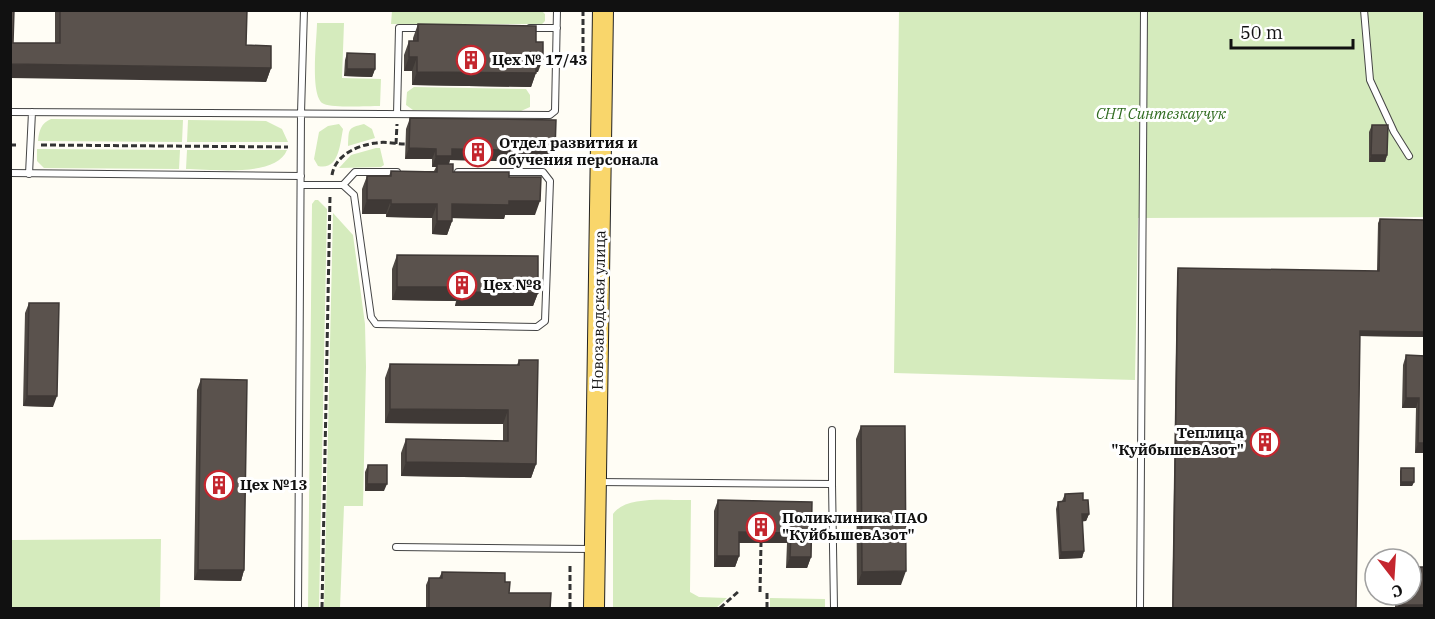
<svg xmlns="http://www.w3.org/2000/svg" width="1435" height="619" font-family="'IBM Plex Serif',serif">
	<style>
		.green { fill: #d5ebbd }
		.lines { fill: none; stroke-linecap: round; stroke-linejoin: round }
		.lane-casing { stroke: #444; stroke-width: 8 }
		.primary-casing { stroke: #222; stroke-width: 22 }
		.path { stroke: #333; stroke-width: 3; stroke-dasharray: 6 3; stroke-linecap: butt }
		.lane { stroke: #fff; stroke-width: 6 }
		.primary { stroke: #f9d66b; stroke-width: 20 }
		.wall { fill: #4d4742 }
		.shaded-wall { fill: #3f3936 }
		.building { fill: #5a524d; stroke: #3f3936; stroke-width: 1.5 }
		.labels { text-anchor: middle; stroke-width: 6; stroke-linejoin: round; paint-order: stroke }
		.poi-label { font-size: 15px; font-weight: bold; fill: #111; stroke: #fff; text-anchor: start }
		.park-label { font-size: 15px; font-style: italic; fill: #2f6b1f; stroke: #fff }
		.street-label { font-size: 15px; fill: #111; stroke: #fff }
	</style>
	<rect width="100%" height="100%" fill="#fffdf5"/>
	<path class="green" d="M392,11H542L545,14V21L542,24H391Z
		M899,11H1424V217L1138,218L1135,380L894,373Z
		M317,23H344L342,78L381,79L380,106C367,106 334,108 324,104C309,98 317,39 317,23Z
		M414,87L526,89L530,95V107L521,111L413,110L406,105L407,92Z
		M51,119L183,120L182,142L38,141C39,131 41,123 51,119Z
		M188,120L266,121L282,129L288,142H187Z
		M339,124L343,129C340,144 339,171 318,166L314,159L319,132L328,126Z
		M364,124L372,129L375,138L348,146C349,129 347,128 364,124Z
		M376,148H380L384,165L381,167L339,168L351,155Z
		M37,149L180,150L179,169L44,168L37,161Z
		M187,150H287C276,178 211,169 186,169Z
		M315,200H318L327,209L319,608H308L312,204Z
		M333,213L353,235L365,324L366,367L363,506H344L340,608H324Z
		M691,500L690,592L699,597L727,598L716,608H613V514C626,495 669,501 691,500Z
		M161,539L160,608H11V540Z
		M770,598L825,599V608H770Z"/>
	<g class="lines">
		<g class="lane-casing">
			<path id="lane" d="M1364,10L1370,80L1394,132L1409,156
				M530,28H557
				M10,112L550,115L555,111L557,10
				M397,114L399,28H424
				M10,173L301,176
				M29,174L32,112
				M301,185H343L354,195L371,317L376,324L537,327L545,321L550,181L543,172H458
				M343,185L355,172H397
				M832,430V484
				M598,482L832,484L834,608
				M396,547L592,549
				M298,608L301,113L304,10
				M1140,608L1144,10"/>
		</g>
		<g class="primary-casing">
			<path id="primary" d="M594,608L603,10"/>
		</g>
		<path class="path" d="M583,10V63
			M396,144L397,124
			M10,145H19
			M41,145L288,147
			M332,175C335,155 358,145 376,143C385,141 396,144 405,144
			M570,566V608
			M760,592L761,543
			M322,608L330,196
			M720,608L739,591
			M767,608V592"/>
		<use href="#lane" class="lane"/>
		<use href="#primary" class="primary"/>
	</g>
	<path class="wall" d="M55,10H247L246,45L271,68L266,82L13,43H55Z
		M418,24L536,42L538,72H536L531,87L412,85V71H404V55L409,41H413V38Z
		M347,53L375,69L372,77L344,76L345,60Z
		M410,118L551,162L450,160L449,164L453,172L509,177L535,215H505L504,219L452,218V221L447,235L432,234V218L386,217V214H362V189L367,176H389L391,171H434L436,167H432V159H405L406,129Z
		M1372,125L1387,155L1385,162H1369V132Z
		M1380,219L1425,220V337L1360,336L1356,609H1172L1177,273L1178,268L1377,271L1378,223Z
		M397,255L538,293L533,306H455L456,301L392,300V269Z
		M29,303L53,407L23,406L25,313Z
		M1406,355L1425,356V453H1415L1416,408H1402L1403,365Z
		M519,360L536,464L531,478L401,476V453L406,439L503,441V424L385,423V378L390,364L517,365Z
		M201,379L244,570L241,581L194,580L197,390Z
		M861,426L901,585H857L856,439Z
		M368,465L384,491H365V472Z
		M1401,468L1414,482L1412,486H1400V471Z
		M1065,494L1083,500L1089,514L1086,521H1082L1084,551L1082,558L1059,559L1056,509L1058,502L1062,501Z
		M718,500L812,502L811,557L807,568H786L787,543H739V556L735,567H714V511Z
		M442,572L505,582L509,593L550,609H426V585L429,578H439Z
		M1395,595H1411L1425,609H1395Z"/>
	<path class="shaded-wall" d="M409,57H417L412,71H404Z
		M536,58L543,59L538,72H531Z
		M10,64L271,68L266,82L10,78Z
		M347,69H375L372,77L344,76Z
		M417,72L536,73L531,87L412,85Z
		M409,148L436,149L432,159H405Z
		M452,149L555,151L551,162L450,160L448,167L437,164L436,167H432L436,156Z
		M1371,155H1387L1385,162H1369Z
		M367,200H391L386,214H362Z
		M509,201H540L535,215H505L504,219L447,218L452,204Z
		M391,204H437L432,218L386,217Z
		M437,221H452L447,235L432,234Z
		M397,287H461L456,301L392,300Z
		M460,292L538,293L533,306H455Z
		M1360,331L1425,332V337L1358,336Z
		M27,396H57L53,407L23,406Z
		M1406,398H1419L1416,408H1402Z
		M390,409L508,410L503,424L385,423Z
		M1418,443H1425V453H1415Z
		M406,462L536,464L531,478L401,476Z
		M1401,482H1414L1412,486H1400Z
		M367,484H387L384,491H365Z
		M1082,514H1089L1086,521L1079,522Z
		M739,532L791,533L787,543H735Z
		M1084,551L1082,558L1059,559L1061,552Z
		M717,556H739L735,567H714Z
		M790,557H811L807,568H786Z
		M198,570H244L241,581L194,580Z
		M906,571L901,585H857L862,572Z
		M1399,605H1425V609H1397Z"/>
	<path class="building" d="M10,10H14L13,43H60V10H247L246,45L271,46V68L10,64Z
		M418,24L536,26V42H543V59L536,58V73L417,72V57H409V41H418Z
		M347,53L375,54V69H347Z
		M410,118L556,120L555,151L452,149V156H436V149L409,148Z
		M1372,125H1388L1387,155H1371Z
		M437,164H453V172H509V177H541L540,201H509V205L452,204V221H437V204H391V200H367V176H391V171L437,172Z
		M1380,219L1425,220V332L1360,331L1356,609L1173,608L1178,268L1379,271Z
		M397,255L538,256V293L460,292L461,287H397Z
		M29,303H59L57,396H27Z
		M1406,355L1425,356V443H1418L1419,398H1406Z
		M519,360H538L536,464L406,462V439L508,441V410L390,409V364L519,365Z
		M201,379L247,380L244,570H198Z
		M861,426H905L906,571L862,572Z
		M368,465H387V484H367Z
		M1401,468H1414V482H1401Z
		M1083,493V500H1088L1089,514H1082L1084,551L1061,552L1058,502L1065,501V494Z
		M718,500L812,502L811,557H790L791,533L739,532V556H717Z
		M1411,567H1425V605H1399V595H1411Z
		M442,572L505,573V582H510L509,593H551L550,609H429V578H442Z"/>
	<defs>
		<g id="building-ring" transform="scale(1.5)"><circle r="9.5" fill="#fff" stroke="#c4262e" stroke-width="1.5"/><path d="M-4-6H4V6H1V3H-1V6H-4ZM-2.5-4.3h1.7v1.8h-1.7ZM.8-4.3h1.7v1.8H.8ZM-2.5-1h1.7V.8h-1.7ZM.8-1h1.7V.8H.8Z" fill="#c4262e"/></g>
	</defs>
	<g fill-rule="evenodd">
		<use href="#building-ring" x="471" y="60"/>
		<use href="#building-ring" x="478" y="152"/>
		<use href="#building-ring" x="462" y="285"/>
		<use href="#building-ring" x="1265" y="442"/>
		<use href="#building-ring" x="219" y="485"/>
		<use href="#building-ring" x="761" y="527"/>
	</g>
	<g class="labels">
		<g class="poi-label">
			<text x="492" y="65">Цех № 17/43</text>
			<text x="499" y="148">Отдел развития и<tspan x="499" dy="17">обучения персонала</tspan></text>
			<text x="483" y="290">Цех №8</text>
			<text x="1244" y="438" text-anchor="end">Теплица<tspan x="1244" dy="17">"КуйбышевАзот"</tspan></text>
			<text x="240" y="490">Цех №13</text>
			<text x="782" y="523">Поликлиника ПАО<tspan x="782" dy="17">"КуйбышевАзот"</tspan></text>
		</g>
		<g class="park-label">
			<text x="1161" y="119">СНТ Синтезкаучук</text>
		</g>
		<g class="street-label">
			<text transform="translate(599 310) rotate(-89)" y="5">Новозаводская улица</text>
		</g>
	</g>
	<rect width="1435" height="619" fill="none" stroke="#111111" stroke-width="24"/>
	<g transform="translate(1393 577) rotate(163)"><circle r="28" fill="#ffffff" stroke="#a0a0a0" stroke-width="1.5"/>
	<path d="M0-4.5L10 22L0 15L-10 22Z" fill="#c4262e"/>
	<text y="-9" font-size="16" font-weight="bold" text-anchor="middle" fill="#111111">С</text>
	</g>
	<path d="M1231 39v9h122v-9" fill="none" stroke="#111111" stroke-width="3"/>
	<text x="1240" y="39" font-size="18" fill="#111111" stroke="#ffffff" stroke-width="4.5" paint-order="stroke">50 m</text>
</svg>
